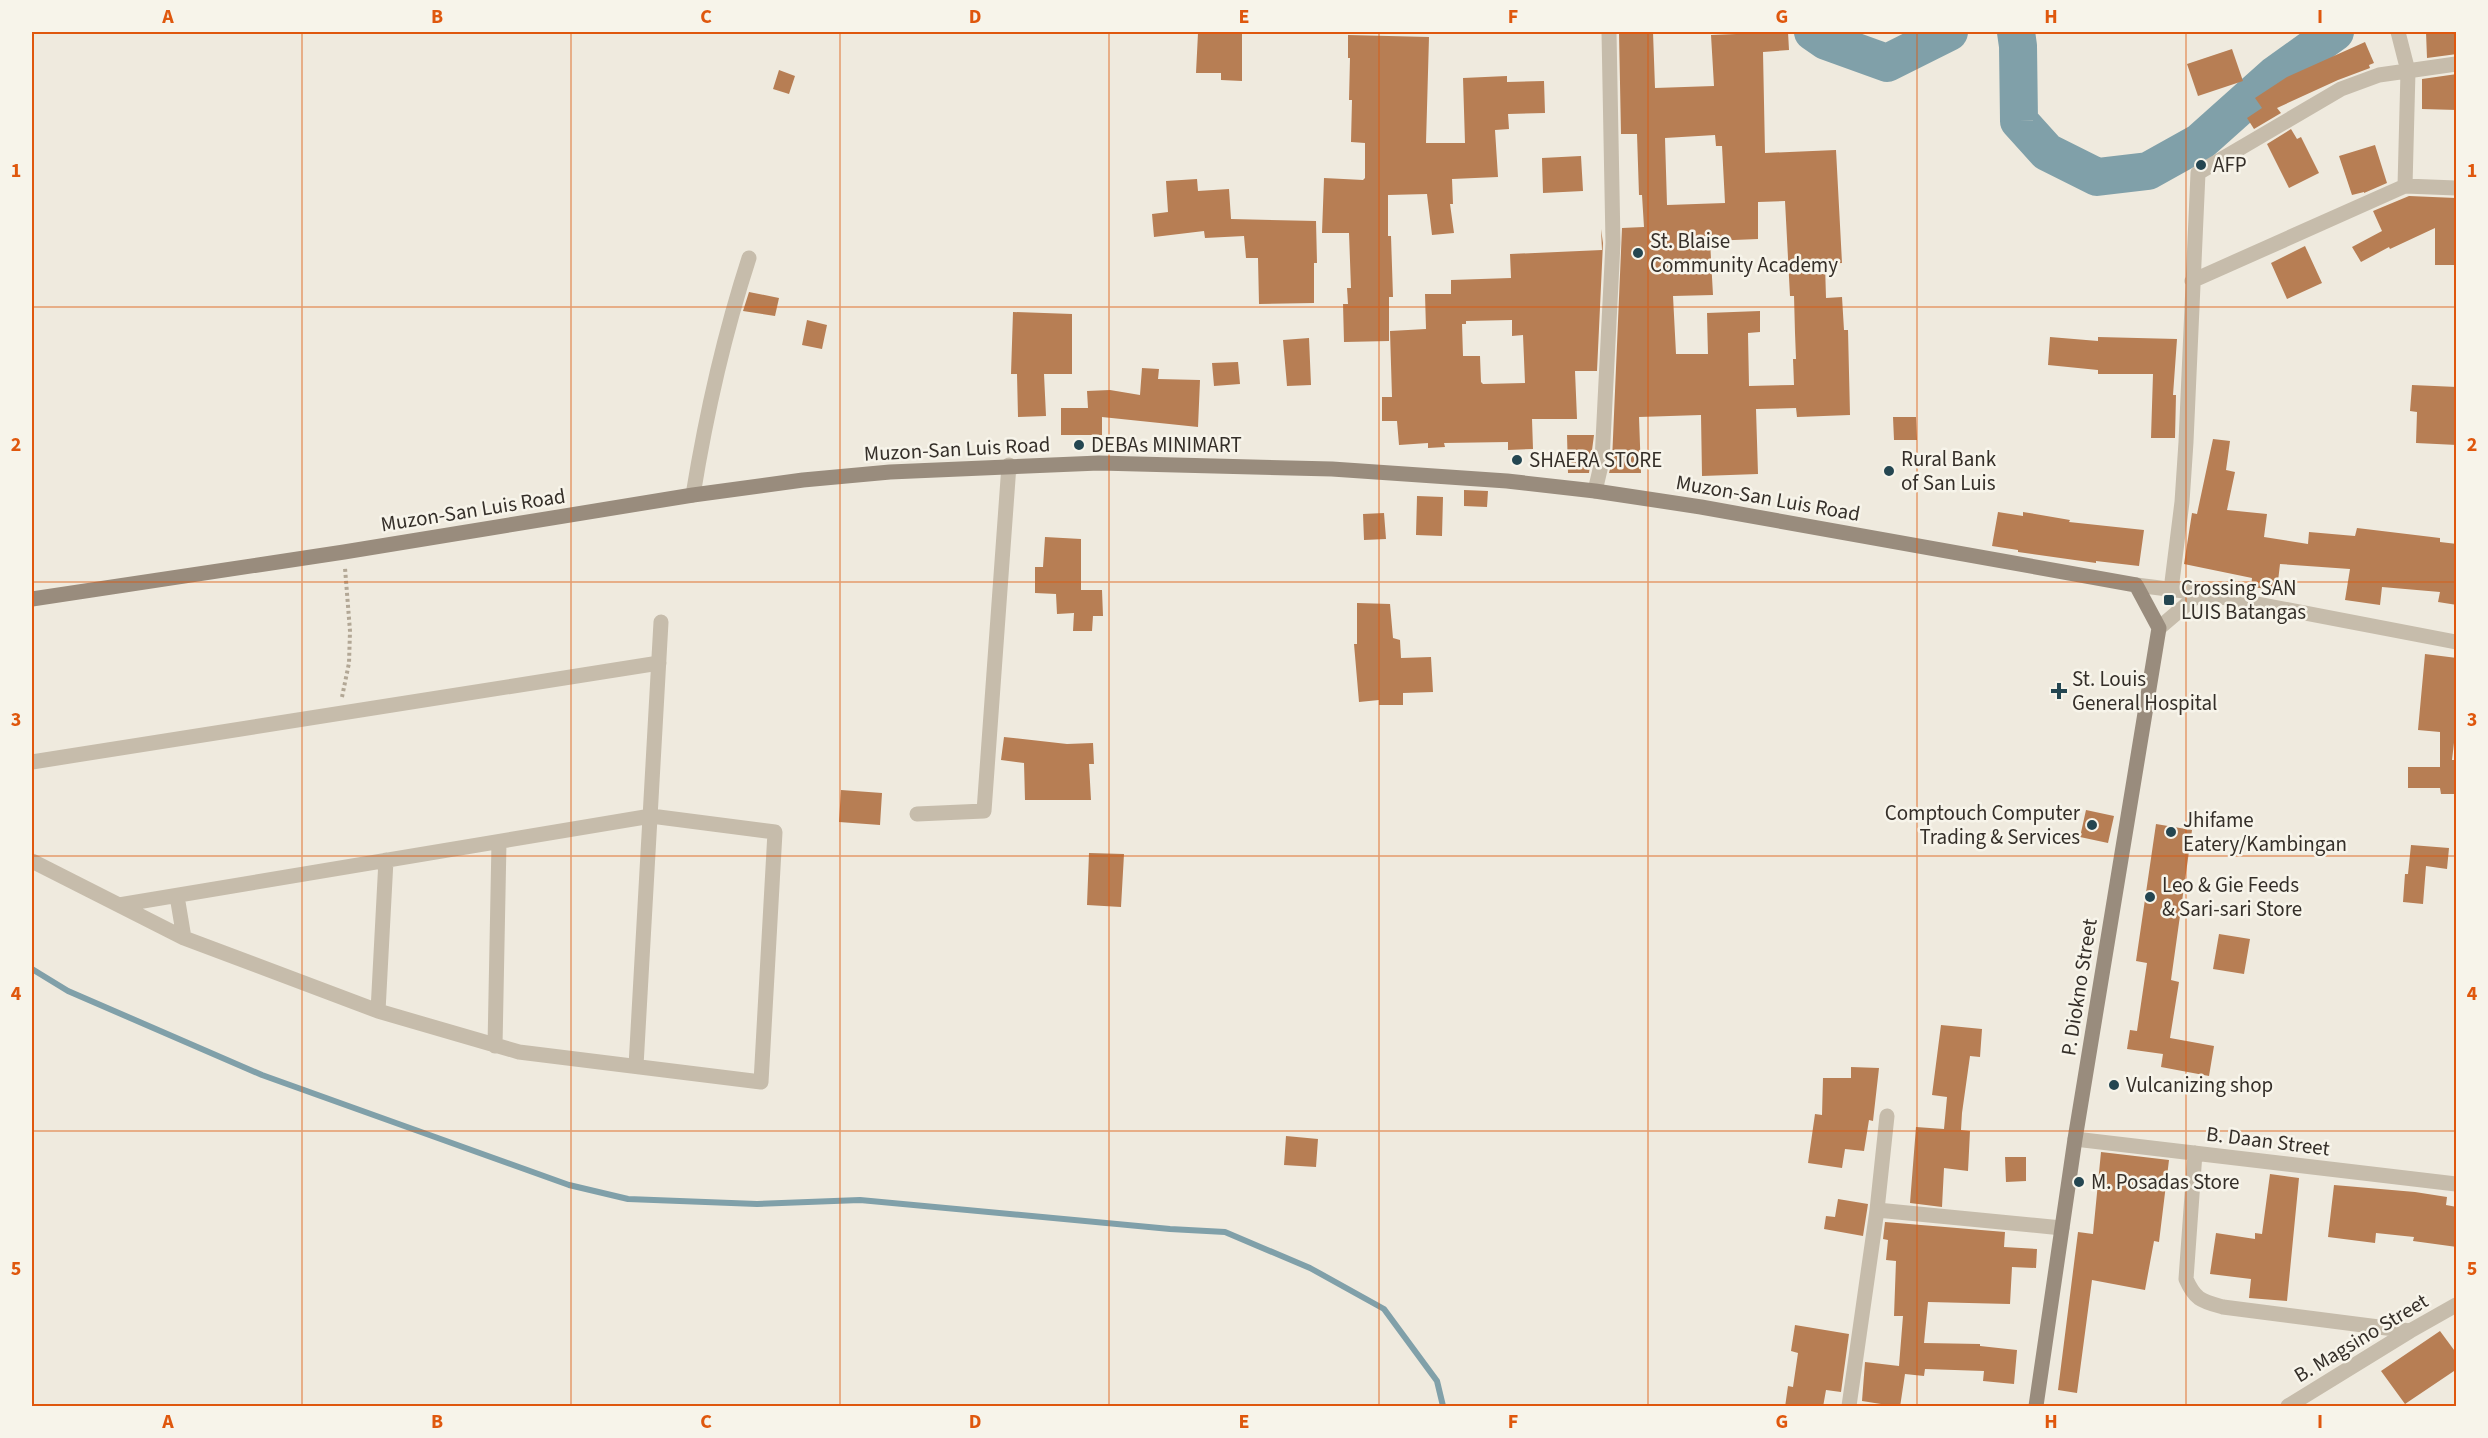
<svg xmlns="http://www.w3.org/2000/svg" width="2488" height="1438" font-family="'Source Sans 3',sans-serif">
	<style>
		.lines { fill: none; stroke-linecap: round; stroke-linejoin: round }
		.stream { stroke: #80a0a9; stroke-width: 6 }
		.river { stroke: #80a0a9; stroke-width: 38 }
		.building { fill: #b77e54; fill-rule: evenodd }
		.path { stroke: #b2a795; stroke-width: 4; stroke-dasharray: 3 3; stroke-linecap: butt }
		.minor { stroke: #c6bcab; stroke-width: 15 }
		.tertiary { stroke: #c6bcab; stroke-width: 15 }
		.secondary { stroke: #998c7d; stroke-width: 15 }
		.grid { fill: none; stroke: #df570d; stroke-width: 1.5; stroke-opacity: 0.55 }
		.poi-dot { fill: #244651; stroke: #f7f4ea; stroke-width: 2 }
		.labels { text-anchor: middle; stroke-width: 5; stroke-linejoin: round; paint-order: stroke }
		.poi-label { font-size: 21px; fill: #352f29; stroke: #f7f4ea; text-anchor: start }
		.street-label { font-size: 21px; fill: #352f29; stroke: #f7f4ea }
		.neatline { fill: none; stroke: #df570d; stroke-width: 2 }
		.grid-label { font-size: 20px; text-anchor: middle; font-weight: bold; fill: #df570d }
	</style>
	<rect width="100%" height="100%" fill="#efeade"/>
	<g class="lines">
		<path class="stream" d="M32,969L68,991L262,1075L569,1185L628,1199L757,1204L860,1200L1170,1229L1225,1232L1310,1268L1384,1309L1437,1381L1443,1406"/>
		<path class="river" d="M1813,32L1826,41L1887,63L1949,32
			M2016,32L2018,46L2019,121L2047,152L2097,177L2148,171L2200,142L2275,75L2335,32"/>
	</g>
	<path class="building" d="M1222,32H1242V81L1221,80V73H1196L1198,33L1222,34Z
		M1619,32H1653L1655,88L1714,86L1711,35L1788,32L1789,50L1763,52L1765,153L1836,150L1842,263L1825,264L1826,298L1842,297L1844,330H1848L1850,415L1797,417L1796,408L1756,409L1758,474L1702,476L1701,415L1639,417L1641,473H1609L1612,461L1622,228L1644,227L1642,195H1639L1637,134H1621ZM1715,135L1716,146H1722L1725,203L1667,205L1665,138ZM1785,201L1790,296H1794L1795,333L1796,359H1793L1794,385L1749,386L1748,333L1760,332V311L1707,313L1708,354H1676L1673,296L1713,295L1710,241L1758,239V202Z
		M2426,32H2457V54L2427,58Z
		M1348,35L1429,37L1426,143H1465L1463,78L1507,76V82L1544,81L1545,113L1508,114L1509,129L1495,130L1498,177L1452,179L1453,204H1450L1454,233L1432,235L1427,194L1388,195V236H1391L1393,297H1389V341L1344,342L1343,304H1348L1347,288H1351L1349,233H1322L1324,178L1363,180L1365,178V143L1351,142L1352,100H1349L1350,58H1348Z
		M2365,42L2374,63L2369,65L2370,68L2338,80L2277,108L2281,113L2254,129L2247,118L2262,108L2255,98L2287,77Z
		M2232,49L2243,81L2198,96L2187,64Z
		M779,70L795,76L789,94L773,89Z
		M2457,74V110L2422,109V79Z
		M2291,129L2297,139L2301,137L2319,173L2289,188L2267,144Z
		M2375,145L2387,183L2364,193V192L2352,195L2339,156Z
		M1581,156L1583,191L1543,193L1542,158Z
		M1197,179L1198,191L1229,189L1231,219L1316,221L1317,263H1314V303L1259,304L1258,258H1246L1244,236L1205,238L1204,231L1154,237L1152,214L1168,212L1166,181Z
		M2409,196L2456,198V265H2435V228L2390,249L2389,247L2361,262L2352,247L2382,231L2373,211Z
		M1601,229L1603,243L1597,371H1575L1577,419H1532L1533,449L1508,450V442L1444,443L1445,447L1428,448V443L1399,445L1397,421H1382V397H1392L1390,331L1426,329L1425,294H1451V280L1511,278L1510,254L1602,250ZM1512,320V336L1523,335L1525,383L1483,384L1481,382L1480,356H1463L1462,324H1466V321Z
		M2305,246L2322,283L2287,299L2271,263Z
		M749,292L779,298L775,316L743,311Z
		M1013,312L1072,314V374H1044L1046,416L1018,417L1017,374H1011Z
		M807,320L827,325L822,349L802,345Z
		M2050,337L2098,341V337L2177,339L2173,395H2176L2175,438H2151L2153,374H2098V370L2048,365Z
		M1309,338L1311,385L1287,386L1283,340Z
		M1238,362L1240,384L1214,386L1212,363Z
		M1142,368L1159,369L1158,379L1200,380L1198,427L1102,417V435H1061V408H1088L1087,391L1110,390L1140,395Z
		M2412,385L2457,387V445L2416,443L2417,412L2410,411Z
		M1893,417H1916L1917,440H1894Z
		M1567,435H1594L1589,473H1568Z
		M2213,439L2230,441L2226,470L2235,472L2227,510L2267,514L2264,537L2308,544L2309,532L2355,536L2357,528L2440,538V542L2457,544V605L2438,602L2440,592L2382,587L2380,605L2345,600L2350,569L2280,564L2277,590L2251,587L2252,578L2184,564L2192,513L2197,514Z
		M1464,490L1488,491L1487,507L1464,506Z
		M1417,496L1443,497L1442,536L1416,535Z
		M1998,512L2023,516V512L2070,520L2069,522L2144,530L2139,566L2096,561V563L2018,552V550L1992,546Z
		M1384,513L1386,539L1364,540L1363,514Z
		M1045,537L1081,539V590H1102L1103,616H1093L1092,631H1073L1074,613L1057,614L1056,594L1035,593V567H1043Z
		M1357,603L1390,604L1393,638L1400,640L1401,658L1431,657L1433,692L1403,693V705H1379V700L1359,702L1354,644H1357Z
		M2425,654L2457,658V717L2452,760H2457V794H2441L2440,788H2408V767H2440V732L2418,730Z
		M1004,737L1067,744L1093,743L1094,764H1089L1091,800H1025L1024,763L1001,760Z
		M841,790L882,793L880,825L839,822Z
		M2086,810L2114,816L2108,843L2080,837Z
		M2156,824L2192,830L2171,980L2179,982L2170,1038L2214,1046L2209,1076L2161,1067L2163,1054L2127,1049L2130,1030L2137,1031L2147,963L2136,961Z
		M2411,845L2449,848L2447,869L2426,866L2423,904L2403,902L2405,874H2408Z
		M1089,853L1124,854L1121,907L1087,905Z
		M2219,934L2250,939L2244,974L2213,969Z
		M1941,1025L1982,1029L1980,1057L1970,1056L1962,1113L1961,1130L1970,1131L1968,1171L1944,1168L1942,1207L1910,1203L1916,1127L1944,1129L1947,1097L1932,1095Z
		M1851,1067L1879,1068L1873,1121L1869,1120L1864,1151L1845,1149L1842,1168L1808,1163L1815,1114L1822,1115L1823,1078H1851Z
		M1286,1136L1318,1139L1316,1167L1284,1165Z
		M2101,1152L2169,1160L2159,1242L2154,1241L2145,1290L2092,1280L2077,1393L2058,1390L2078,1232L2093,1234Z
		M2005,1157H2026V1181L2006,1182Z
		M2270,1174L2299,1178L2287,1301L2249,1298L2251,1279L2210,1274L2216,1233L2255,1239V1233L2262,1234Z
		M2334,1185L2415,1192L2447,1197L2446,1205L2457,1207V1247L2413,1241L2414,1237L2376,1233L2375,1243L2328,1237Z
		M1838,1199L1868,1204L1863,1236L1824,1229L1826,1216L1835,1217Z
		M1885,1222L2005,1232L2004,1247L2037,1249L2036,1268L2012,1267L2010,1304L1928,1302L1924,1343L1980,1344V1346L2017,1350L2014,1384L1983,1381L1984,1371L1925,1369L1924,1376L1905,1374L1900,1407L1862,1401L1865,1362L1899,1366L1903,1316H1894L1896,1261L1886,1260L1888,1240L1883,1239Z
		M1795,1325L1849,1334L1841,1392L1826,1390L1823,1407H1785L1788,1386L1793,1387L1798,1353L1791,1351Z
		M2440,1331L2457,1354V1369L2405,1404L2381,1371Z"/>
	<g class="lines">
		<path class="path" d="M342,697L349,663L350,631L345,568"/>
		<path class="minor" d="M2398,32L2408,71L2405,186
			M2192,281L2405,186L2456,188
			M1595,491L1602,461L1613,243L1609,32
			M693,495C706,415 724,335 749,258
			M2171,590L2182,502L2186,442L2198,173L2341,89L2379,75L2456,64
			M32,762L659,663
			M917,814L984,811L1009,465
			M32,861L184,938L378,1011L519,1052L761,1082L775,832L651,816L119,905
			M177,896L184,938
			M378,1011L386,860
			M495,1046L499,842
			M636,1066L661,622
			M2075,1139L2456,1184
			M2195,1153L2186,1279C2195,1300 2202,1301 2223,1307L2410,1331
			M1877,1210L2062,1228
			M1849,1406L1877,1210L1887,1116
			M2288,1406L2410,1331L2456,1305"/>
		<path class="tertiary" d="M2136,585L2200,593L2456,642
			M2159,628L2200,593"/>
		<path class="secondary" d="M32,599L344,552L693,495L803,480L890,472L1099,463L1332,469L1507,481L1595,491L1701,507L2136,585L2159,628L2075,1139L2036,1406"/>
	</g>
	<path class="grid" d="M302,32V1406M571,32V1406M840,32V1406M1109,32V1406M1379,32V1406M1648,32V1406M1917,32V1406M2186,32V1406M32,307H2456M32,582H2456M32,856H2456M32,1131H2456"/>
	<g class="poi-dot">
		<circle cx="2201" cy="165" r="6"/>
		<circle cx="1638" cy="253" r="6"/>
		<circle cx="1079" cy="445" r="6"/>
		<circle cx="1517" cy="460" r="6"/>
		<circle cx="1889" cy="471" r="6"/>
		<rect x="2163" y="594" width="12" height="12" rx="3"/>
		<path d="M2056 682h6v6h6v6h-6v6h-6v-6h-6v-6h6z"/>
		<circle cx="2092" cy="825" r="6"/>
		<circle cx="2171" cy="832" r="6"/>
		<circle cx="2150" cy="897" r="6"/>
		<circle cx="2114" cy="1085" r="6"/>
		<circle cx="2079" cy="1182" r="6"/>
	</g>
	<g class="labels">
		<g class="poi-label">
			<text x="2213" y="172">AFP</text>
			<text x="1650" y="248">St. Blaise<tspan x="1650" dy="24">Community Academy</tspan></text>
			<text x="1091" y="452">DEBAs MINIMART</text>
			<text x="1901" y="466">Rural Bank<tspan x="1901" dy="24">of San Luis</tspan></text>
			<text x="1529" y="467">SHAERA STORE</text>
			<text x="2181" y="595">Crossing SAN<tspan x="2181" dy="24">LUIS Batangas</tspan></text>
			<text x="2072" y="686">St. Louis<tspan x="2072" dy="24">General Hospital</tspan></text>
			<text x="2080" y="820" text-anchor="end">Comptouch Computer<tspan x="2080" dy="24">Trading &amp; Services</tspan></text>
			<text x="2183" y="827">Jhifame<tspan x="2183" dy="24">Eatery/Kambingan</tspan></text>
			<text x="2162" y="892">Leo &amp; Gie Feeds<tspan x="2162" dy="24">&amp; Sari-sari Store</tspan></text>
			<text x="2126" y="1092">Vulcanizing shop</text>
			<text x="2091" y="1189">M. Posadas Store</text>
		</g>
		<g class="street-label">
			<text transform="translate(957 449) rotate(-3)" y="7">Muzon-San Luis Road</text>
			<text transform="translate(1768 498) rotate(10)" y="7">Muzon-San Luis Road</text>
			<text transform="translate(473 510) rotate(-9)" y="7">Muzon-San Luis Road</text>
			<text transform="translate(2079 987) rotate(-81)" y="7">P. Diokno Street</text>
			<text transform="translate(2268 1141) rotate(7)" y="7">B. Daan Street</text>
			<text transform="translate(2361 1338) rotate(-31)" y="7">B. Magsino Street</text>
		</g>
	</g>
	<rect width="2488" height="1438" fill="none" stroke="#f7f4ea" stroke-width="66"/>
	<rect x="33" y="33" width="2422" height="1372" class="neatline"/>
	<g class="grid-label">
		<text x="168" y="23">A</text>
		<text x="437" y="23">B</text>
		<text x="706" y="23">C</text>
		<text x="975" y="23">D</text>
		<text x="1244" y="23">E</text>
		<text x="1513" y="23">F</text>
		<text x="1782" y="23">G</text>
		<text x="2051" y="23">H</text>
		<text x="2320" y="23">I</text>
		<text x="16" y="177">1</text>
		<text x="2472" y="177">1</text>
		<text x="16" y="451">2</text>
		<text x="2472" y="451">2</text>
		<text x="16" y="726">3</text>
		<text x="2472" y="726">3</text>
		<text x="16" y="1000">4</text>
		<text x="2472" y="1000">4</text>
		<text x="16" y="1275">5</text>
		<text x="2472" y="1275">5</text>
		<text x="168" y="1428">A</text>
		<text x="437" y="1428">B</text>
		<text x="706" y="1428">C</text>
		<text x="975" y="1428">D</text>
		<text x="1244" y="1428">E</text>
		<text x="1513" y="1428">F</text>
		<text x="1782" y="1428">G</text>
		<text x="2051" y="1428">H</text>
		<text x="2320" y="1428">I</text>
	</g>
</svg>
